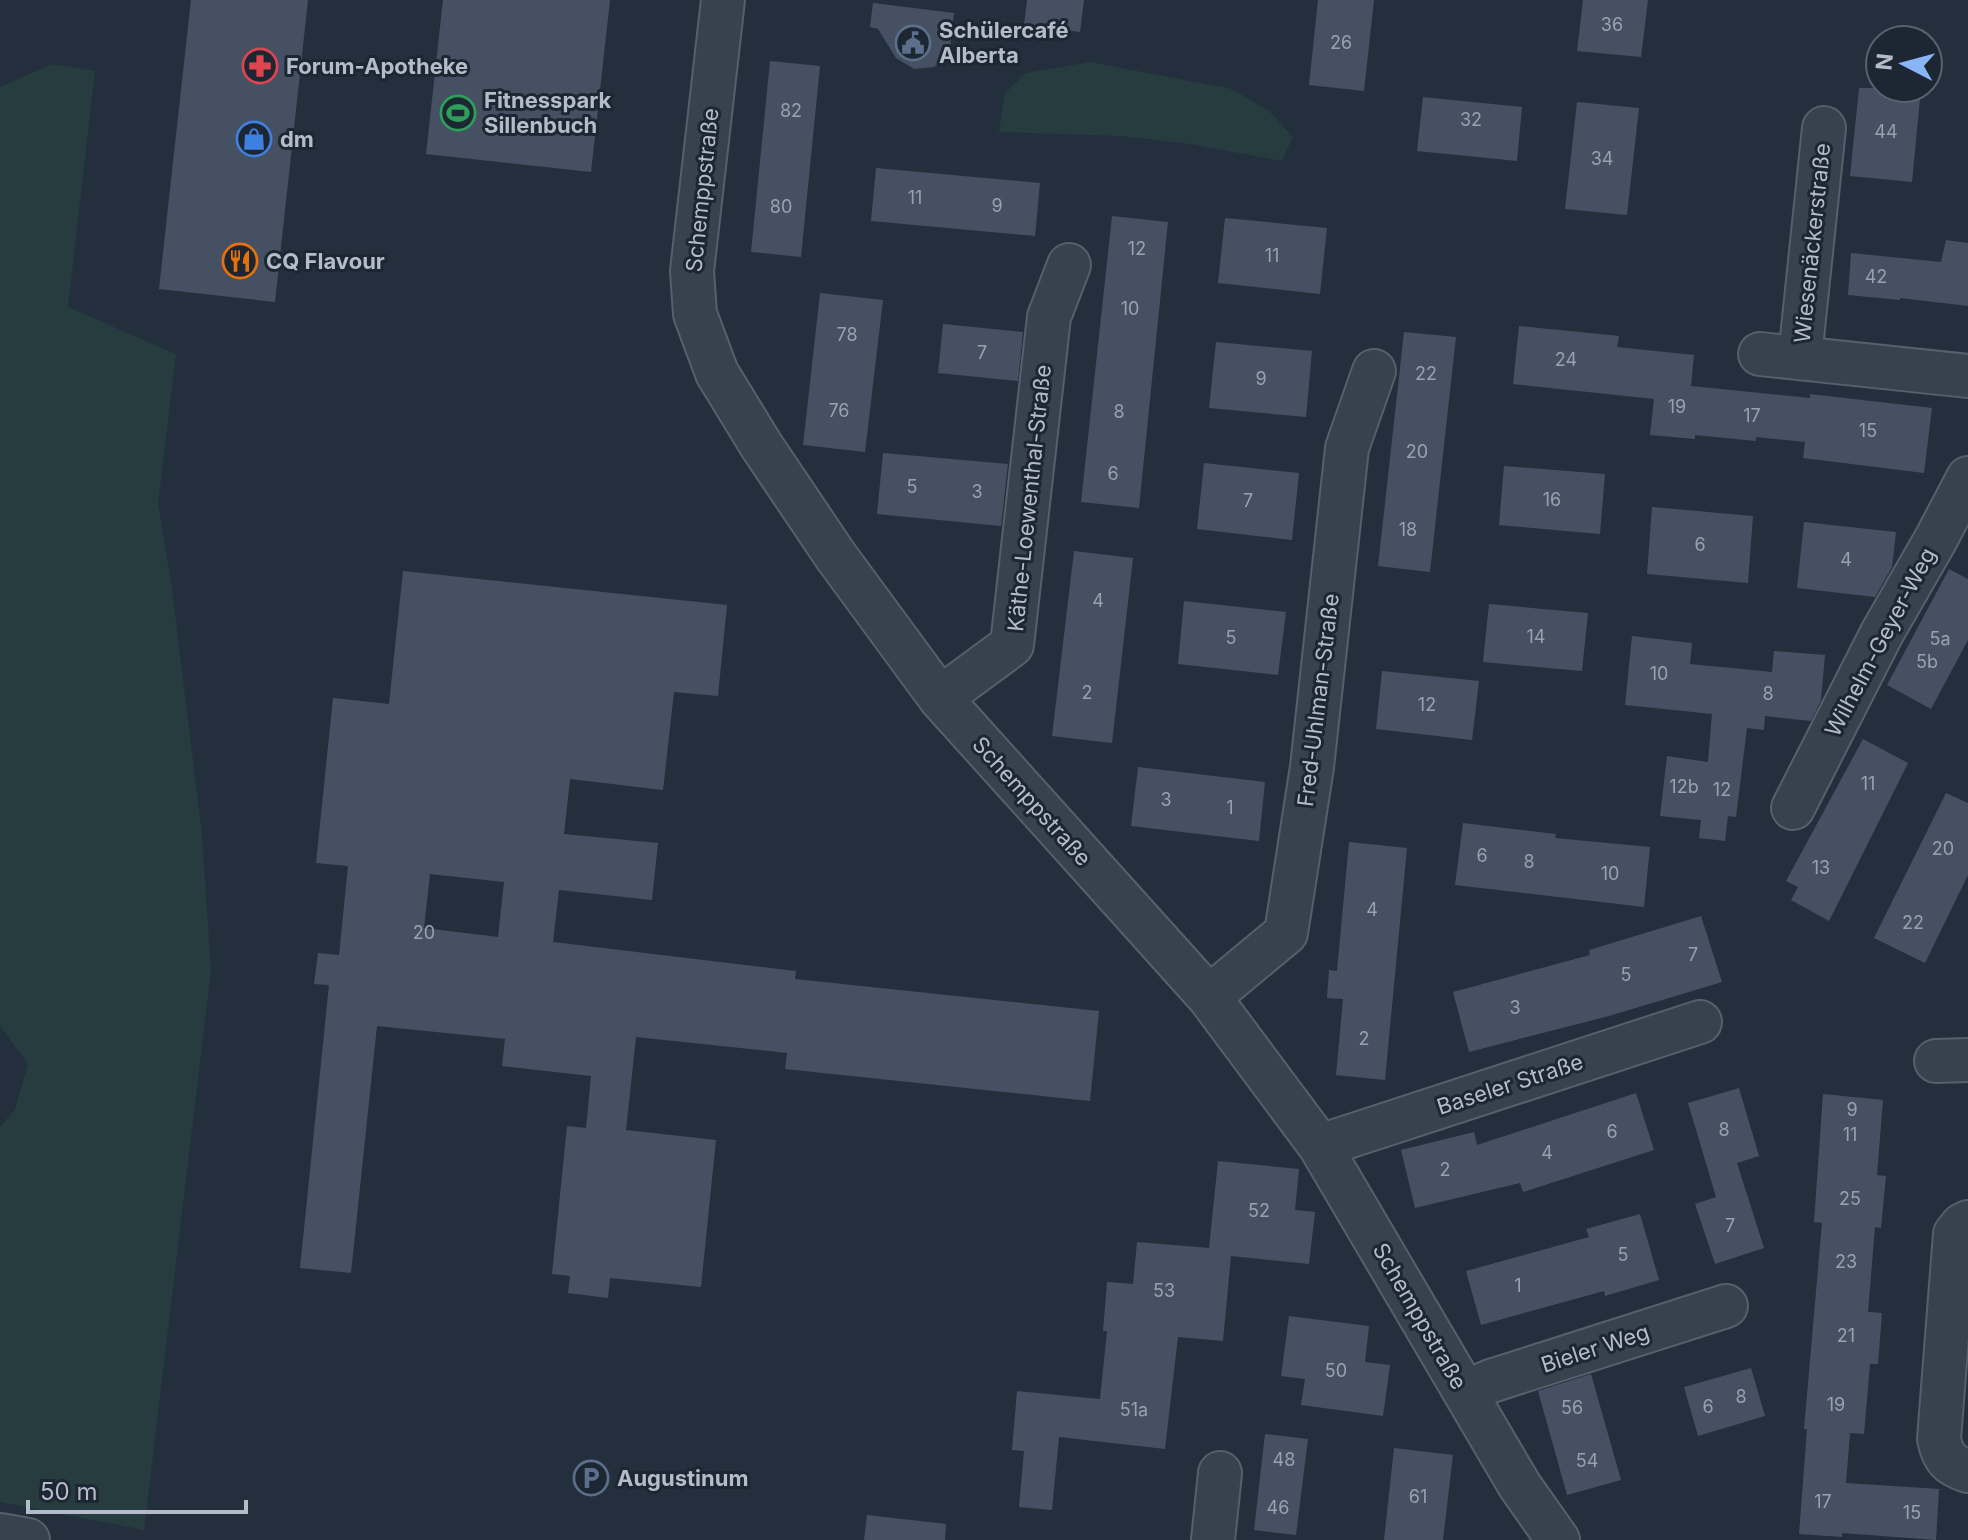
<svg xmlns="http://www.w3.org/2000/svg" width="1968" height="1540" font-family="Inter,sans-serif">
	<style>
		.green { fill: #263c3f }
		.building { fill: #455162; fill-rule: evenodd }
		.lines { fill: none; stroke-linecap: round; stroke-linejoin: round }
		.minor-casing { stroke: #565f6c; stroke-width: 46 }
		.minor { stroke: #38414e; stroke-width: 42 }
		.labels { text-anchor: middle; stroke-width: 6; stroke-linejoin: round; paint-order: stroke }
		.number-label { font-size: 18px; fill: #98a1af }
		.poi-label { font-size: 22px; font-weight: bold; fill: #b4bcc9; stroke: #1d2633; text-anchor: start }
		.street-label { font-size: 22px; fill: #b4bcc9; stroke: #1d2633 }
	</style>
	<rect width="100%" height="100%" fill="#242f3e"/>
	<path class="green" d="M1090,62L1232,89L1269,111L1293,137L1282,161L1190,144L1121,136L999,132L1005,93L1026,73Z
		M52,64L95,71L68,307L176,354L158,504L172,589L202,834L211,971L144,1530L0,1502V1127L15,1109L28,1064L0,1026V87Z"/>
	<path class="building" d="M191,0H308L275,302L159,289Z
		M443,0H610L591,172L426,154Z
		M1027,0H1084L1080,32L1024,25Z
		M1318,0H1374L1364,91L1309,85Z
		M1583,0H1648L1641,57L1577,51Z
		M873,3L954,13L949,56L934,67L914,69L896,58L878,29L870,27Z
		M770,61L820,66L801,257L751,252Z
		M1859,88H1921L1912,182L1850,176Z
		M1423,97L1522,107L1517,161L1417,151Z
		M1577,102L1639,108L1627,215L1565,209Z
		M876,168L1040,183L1035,236L871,221Z
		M1112,216L1168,222L1139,508L1081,502Z
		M1225,218L1327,228L1320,294L1218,283Z
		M1946,240L1968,243V306L1900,298V300L1848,295L1851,253L1941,262Z
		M820,293L883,300L865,452L803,445Z
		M943,324L1023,332L1018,381L938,373Z
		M1519,326L1619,336L1617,347L1694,355L1691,386L1810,398V394L1932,408L1924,473L1803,458L1805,442L1756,437V441L1695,435V439L1650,435L1654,399L1513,384Z
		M1404,332L1456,337L1430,572L1378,566Z
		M1216,342L1312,351L1306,417L1209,408Z
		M883,453L1008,464L1001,526L877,514Z
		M1204,463L1299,473L1292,540L1197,529Z
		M1504,466L1605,474L1600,534L1499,525Z
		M1652,507L1753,516L1748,583L1647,574Z
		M1804,522L1896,532L1892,567L1875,597L1797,588Z
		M1074,551L1133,558L1112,743L1052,736Z
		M1949,569L1968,579V640L1931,709L1887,685Z
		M403,571L727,605L718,696L674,692L663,790L570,779L564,834L658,843L652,900L559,890L553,942L796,971L795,979L1099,1011L1090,1101L785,1069L787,1053L636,1037L626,1130L716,1140L701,1287L610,1278L608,1298L568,1293L570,1276L552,1274L567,1126L586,1128L591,1076L502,1066L505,1039L377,1026L351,1273L300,1268L329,985L314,984L318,953L339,955L348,866L316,863L333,698L389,704ZM430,874L504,882L498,937L424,928Z
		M1184,601L1286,612L1278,675L1178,664Z
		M1489,604L1588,613L1582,671L1483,662Z
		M1632,636L1692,643L1690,664L1772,672L1774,651L1825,655L1821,700L1811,721L1765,716L1764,730L1747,728L1736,817L1728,816L1725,841L1699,838L1701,820L1660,816L1667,756L1708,762L1712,714L1625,705Z
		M1382,671L1479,681L1472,740L1376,729Z
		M1863,739L1908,763L1829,921L1791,900L1798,887L1786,881Z
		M1138,767L1265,782L1259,841L1131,826Z
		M1946,793L1968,803V875L1925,963L1874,938Z
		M1463,823L1556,834L1555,838L1650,847L1644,907L1455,885Z
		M1349,842L1407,848L1385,1080L1336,1075L1343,999L1327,998L1329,970L1337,971Z
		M1701,916L1722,982L1609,1016L1469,1052L1453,992L1590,955L1589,950Z
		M1739,1088L1759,1156L1737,1163L1764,1248L1715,1264L1695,1204L1716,1197L1688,1103Z
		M1636,1093L1654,1150L1523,1192L1520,1183L1415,1208L1401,1150L1474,1132L1477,1145Z
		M1823,1094L1883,1100L1877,1175L1886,1176L1881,1228L1875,1227L1868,1312L1882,1313L1878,1364H1870L1864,1434L1850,1433L1846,1483L1939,1489L1936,1540L1842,1533V1537L1799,1534L1807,1429H1804L1822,1223L1814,1222Z
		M1218,1161L1299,1169L1295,1210L1315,1212L1309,1264L1231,1256L1223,1341L1178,1337L1165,1449L1059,1437L1052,1510L1019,1507L1024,1451L1012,1450L1017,1391L1100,1399L1107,1331H1103L1107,1282L1133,1284L1137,1242L1209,1248Z
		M1640,1214L1659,1280L1605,1296L1604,1291L1481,1325L1466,1271L1589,1237L1586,1229Z
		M1289,1316L1369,1326L1365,1362L1390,1365L1383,1416L1301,1405L1305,1379L1281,1376Z
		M1751,1368L1765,1416L1698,1436L1684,1387Z
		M1591,1374L1621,1480L1567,1495L1538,1391Z
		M1265,1434L1308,1439L1296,1535L1254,1530Z
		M1394,1448L1453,1455L1443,1540H1384Z
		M867,1515L946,1524L945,1540H864Z"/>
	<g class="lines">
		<g class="minor-casing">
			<path id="minor" d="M723,0L692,271L695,314L717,373L761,445L835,555L940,698L1209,997L1320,1146L1520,1486L1558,1540
				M1760,354L1968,376
				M1800,357L1824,128
				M940,698L1012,645L1049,317L1069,265
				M1793,808L1882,633L1936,539L1968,478
				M1209,997L1286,933L1312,767L1347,448L1374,371
				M1936,1061L1968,1060
				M1320,1146L1700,1022
				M1968,1222L1962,1225L1955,1234L1939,1439C1943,1458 1949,1465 1968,1471
				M1465,1392L1491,1381L1726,1306
				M0,1535L28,1540
				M1213,1540L1220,1473"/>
		</g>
		<use href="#minor" class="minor"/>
	</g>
	<defs>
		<g id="civic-ring" transform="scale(1.8)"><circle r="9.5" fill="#1d2633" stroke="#5c6f8a" stroke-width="1.5"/><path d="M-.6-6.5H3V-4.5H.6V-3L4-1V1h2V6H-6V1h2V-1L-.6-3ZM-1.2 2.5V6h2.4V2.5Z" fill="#5c6f8a"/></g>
		<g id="pharmacy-ring" transform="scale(1.8)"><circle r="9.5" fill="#1d2633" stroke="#e0444e" stroke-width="1.5"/><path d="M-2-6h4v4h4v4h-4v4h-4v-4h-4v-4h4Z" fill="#e0444e"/></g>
		<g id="stadium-ring" transform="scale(1.8)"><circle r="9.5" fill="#1d2633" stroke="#2e9e5b" stroke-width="1.5"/><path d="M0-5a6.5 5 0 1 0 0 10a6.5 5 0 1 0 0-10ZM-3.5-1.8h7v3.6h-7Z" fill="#2e9e5b"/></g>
		<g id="shop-ring" transform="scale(1.8)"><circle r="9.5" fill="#1d2633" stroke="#3f7fe0" stroke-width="1.5"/><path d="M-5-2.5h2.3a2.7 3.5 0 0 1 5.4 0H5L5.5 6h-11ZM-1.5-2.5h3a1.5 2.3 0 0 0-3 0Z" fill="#3f7fe0"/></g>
		<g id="restaurant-ring" transform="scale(1.8)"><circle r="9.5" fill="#1d2633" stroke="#e8710a" stroke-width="1.5"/><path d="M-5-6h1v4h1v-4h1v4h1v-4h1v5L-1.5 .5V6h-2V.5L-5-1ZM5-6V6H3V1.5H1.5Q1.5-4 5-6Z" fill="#e8710a"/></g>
		<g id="parking-ring" transform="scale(1.8)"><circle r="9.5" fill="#1d2633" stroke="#5c6f8a" stroke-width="1.5"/><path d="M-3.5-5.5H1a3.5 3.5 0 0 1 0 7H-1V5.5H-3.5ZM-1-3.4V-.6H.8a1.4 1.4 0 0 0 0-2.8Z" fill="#5c6f8a"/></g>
	</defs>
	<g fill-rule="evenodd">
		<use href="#civic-ring" x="913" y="43"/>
		<use href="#pharmacy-ring" x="260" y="66"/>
		<use href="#stadium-ring" x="458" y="113"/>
		<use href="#shop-ring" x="254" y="139"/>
		<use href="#restaurant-ring" x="240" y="261"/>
		<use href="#parking-ring" x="591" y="1478"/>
	</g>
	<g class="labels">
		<g class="number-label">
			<text x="1612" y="31">36</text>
			<text x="1341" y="49">26</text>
			<text x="791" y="117">82</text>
			<text x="1471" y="126">32</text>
			<text x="1886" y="138">44</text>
			<text x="1602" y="165">34</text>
			<text x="915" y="204">11</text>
			<text x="997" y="212">9</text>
			<text x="781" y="213">80</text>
			<text x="1137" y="255">12</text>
			<text x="1272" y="262">11</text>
			<text x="1876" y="283">42</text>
			<text x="1130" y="315">10</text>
			<text x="847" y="341">78</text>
			<text x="982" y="359">7</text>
			<text x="1566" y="366">24</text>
			<text x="1426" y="380">22</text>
			<text x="1261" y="385">9</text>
			<text x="1677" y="413">19</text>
			<text x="839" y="417">76</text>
			<text x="1119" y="418">8</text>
			<text x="1752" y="422">17</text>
			<text x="1868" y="437">15</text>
			<text x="1417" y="458">20</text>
			<text x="1113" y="480">6</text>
			<text x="912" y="493">5</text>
			<text x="977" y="498">3</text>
			<text x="1552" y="506">16</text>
			<text x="1248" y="507">7</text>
			<text x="1408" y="536">18</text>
			<text x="1700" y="551">6</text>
			<text x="1846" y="566">4</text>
			<text x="1098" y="607">4</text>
			<text x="1536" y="643">14</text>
			<text x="1231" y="644">5</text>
			<text x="1940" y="645">5a</text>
			<text x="1927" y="668">5b</text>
			<text x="1659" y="680">10</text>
			<text x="1087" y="699">2</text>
			<text x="1768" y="700">8</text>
			<text x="1427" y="711">12</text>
			<text x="1868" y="790">11</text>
			<text x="1684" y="793">12b</text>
			<text x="1722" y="796">12</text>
			<text x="1166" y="806">3</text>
			<text x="1230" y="814">1</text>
			<text x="1943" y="855">20</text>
			<text x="1482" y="862">6</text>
			<text x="1529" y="868">8</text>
			<text x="1821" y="874">13</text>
			<text x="1610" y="880">10</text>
			<text x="1372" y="916">4</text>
			<text x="1913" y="929">22</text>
			<text x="424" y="939">20</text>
			<text x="1693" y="961">7</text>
			<text x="1626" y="981">5</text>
			<text x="1515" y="1014">3</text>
			<text x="1364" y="1045">2</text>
			<text x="1852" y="1116">9</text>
			<text x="1724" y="1136">8</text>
			<text x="1612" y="1138">6</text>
			<text x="1850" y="1141">11</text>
			<text x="1547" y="1159">4</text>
			<text x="1445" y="1176">2</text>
			<text x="1850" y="1205">25</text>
			<text x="1259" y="1217">52</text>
			<text x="1730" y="1232">7</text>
			<text x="1623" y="1261">5</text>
			<text x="1846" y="1268">23</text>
			<text x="1518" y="1292">1</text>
			<text x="1164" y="1297">53</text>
			<text x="1846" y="1342">21</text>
			<text x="1336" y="1377">50</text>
			<text x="1741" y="1403">8</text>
			<text x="1836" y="1411">19</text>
			<text x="1708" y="1413">6</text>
			<text x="1572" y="1414">56</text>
			<text x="1134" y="1416">51a</text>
			<text x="1284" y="1466">48</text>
			<text x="1587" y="1467">54</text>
			<text x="1418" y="1503">61</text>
			<text x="1823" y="1508">17</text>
			<text x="1278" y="1514">46</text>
			<text x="1912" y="1519">15</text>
		</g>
		<g class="poi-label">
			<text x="939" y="38">Schülercafé<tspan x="939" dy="25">Alberta</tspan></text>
			<text x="286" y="74">Forum-Apotheke</text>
			<text x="484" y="108">Fitnesspark<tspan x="484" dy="25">Sillenbuch</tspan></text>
			<text x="280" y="147">dm</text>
			<text x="266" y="269">CQ Flavour</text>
			<text x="617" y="1486">Augustinum</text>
		</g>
		<g class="street-label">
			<text transform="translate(702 190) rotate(-84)" y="8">Schemppstraße</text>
			<text transform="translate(1812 243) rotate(-84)" y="8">Wiesenäckerstraße</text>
			<text transform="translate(1029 498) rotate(-84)" y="8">Käthe-Loewenthal-Straße</text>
			<text transform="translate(1880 642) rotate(-62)" y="8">Wilhelm-Geyer-Weg</text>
			<text transform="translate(1318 700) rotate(-83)" y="8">Fred-Uhlman-Straße</text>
			<text transform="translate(1032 801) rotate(48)" y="8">Schemppstraße</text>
			<text transform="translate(1510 1084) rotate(-18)" y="8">Baseler Straße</text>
			<text transform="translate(1420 1316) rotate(60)" y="8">Schemppstraße</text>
			<text transform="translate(1595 1348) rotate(-18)" y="8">Bieler Weg</text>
		</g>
	</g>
	<g transform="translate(1904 64) rotate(276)"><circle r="38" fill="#1d2633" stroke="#59626f" stroke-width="2"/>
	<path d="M0-6L14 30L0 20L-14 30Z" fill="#8ab4f8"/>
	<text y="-12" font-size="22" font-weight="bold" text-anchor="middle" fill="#b4bcc9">N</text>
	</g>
	<path d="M28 1500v12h218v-12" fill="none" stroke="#b4bcc9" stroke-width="4"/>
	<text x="40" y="1500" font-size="24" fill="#b4bcc9" stroke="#1d2633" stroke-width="6" paint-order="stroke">50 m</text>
</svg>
